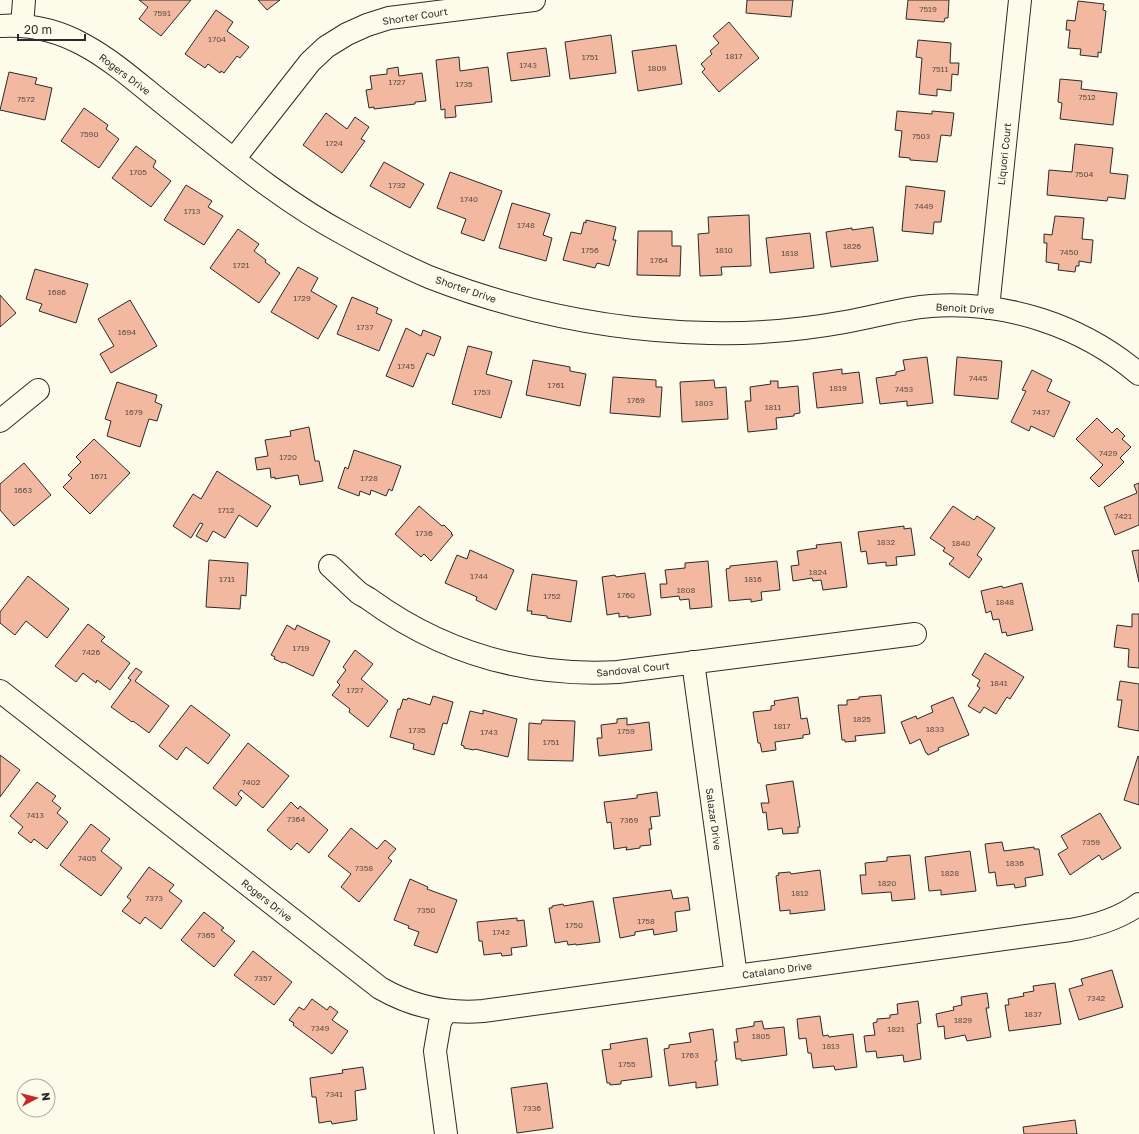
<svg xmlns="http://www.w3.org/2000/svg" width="1139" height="1134" font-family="'Golos Text',sans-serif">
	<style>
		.building { fill: #f2b8a0; stroke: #2b2b2b }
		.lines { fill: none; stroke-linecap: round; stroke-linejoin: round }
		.minor-casing { stroke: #2b2b2b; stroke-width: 24 }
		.minor { stroke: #fdfbea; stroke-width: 22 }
		.labels { text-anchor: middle; stroke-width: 3; stroke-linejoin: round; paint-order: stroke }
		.number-label { font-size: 8px; fill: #5d4e48 }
		.street-label { font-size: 10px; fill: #2b2b2b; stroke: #fdfbea }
	</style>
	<rect width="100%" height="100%" fill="#fdfbea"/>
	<path class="building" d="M139,0H191L161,36L139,19L148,7Z
		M258,0H280L267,10Z
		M747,0H793L791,17L746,13Z
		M908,0H949L948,18H945L944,22L906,19Z
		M1078,1L1104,4L1103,10L1106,11L1101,53L1098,52V57L1080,55L1081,49L1068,48L1070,30H1066L1067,20L1075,21Z
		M216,10L233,22L227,31L249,47L240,58L237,56L224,73L221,71L220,73L208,64L205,68L185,54Z
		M729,22L759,58L719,92L702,72L705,69L701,64L712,54L710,51L719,43L713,36Z
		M611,35L616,73L570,79L565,42Z
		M918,40L951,43L950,63H959L958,75L952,74L951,91L937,89V96L919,94L922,58L916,57Z
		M676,45L682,84L638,91L632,51Z
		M546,48L550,76L511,81L507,53Z
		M459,57L460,71L488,67L492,102L455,106L456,117L445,118V109L441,110L436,60Z
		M398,67L399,76L422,73L426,101L415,102V104L374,109V107L369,108L366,90L372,89L370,76L387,74V69Z
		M9,72L37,78L35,84L52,88L45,120L0,110Z
		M1060,79L1082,81L1081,89L1117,93L1113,125L1060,119L1062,103L1058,102Z
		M84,108L108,125L106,129L119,139L99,168L61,141Z
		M897,111L932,114V111L954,113L951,136L941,135L937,162L910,160V158L899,157L902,131L895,130Z
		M326,113L347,129L355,117L369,127L361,139L365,141L342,173L303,145Z
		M1075,144L1113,148L1110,173L1128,175L1125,199L1108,197L1107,201L1047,195L1049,170L1072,172Z
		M136,146L156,161L153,167L171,181L151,207L112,178Z
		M384,162L424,184L410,208L370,186Z
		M450,172L502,191L484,241L461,233L466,219L437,208Z
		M186,185L212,201L208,207L223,216L204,245L164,220Z
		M906,186L945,191L941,222H934L933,234L902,231Z
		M512,203L550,214L543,235L552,238L546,261L499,248Z
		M749,215L751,266L721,267L722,275L700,276L698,234L709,233L708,217Z
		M1055,216L1084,218L1082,239L1093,240L1091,263L1079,261V266H1076L1075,272L1058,270L1059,264L1046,262L1047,243H1044V234L1052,235Z
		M586,220L616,227L613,240H616L609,266L597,263L595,268L563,260L571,232L581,234L584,222L586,223Z
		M873,227L878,261L831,267L826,232L852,228V230Z
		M238,229L259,244L254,251L266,260L265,262L280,273L259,303L210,268Z
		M638,231H672V246H681L680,276L637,275Z
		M810,233L814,268L770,273L766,238Z
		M298,267L318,278L311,291L337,306L318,339L271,312Z
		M35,269L88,284L76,323L39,311L42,304L26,299Z
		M0,295L16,313L0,327Z
		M352,297L378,308L376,313L392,320L379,351L337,334Z
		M130,300L157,346L111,373L100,354L114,346L98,319Z
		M406,328L421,336L423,330L441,337L434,356L427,353L413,387L386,376Z
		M468,346L492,352L486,374L512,381L501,418L452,404Z
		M927,357L933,403L907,406V401L880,404L876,378L896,375V372L905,370L903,360Z
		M957,357L1002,361L998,399L954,395Z
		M533,360L570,367V371L586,374L580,406L526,395Z
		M842,369V374L859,372L863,403L817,408L813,373Z
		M1032,370L1052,380L1047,391L1070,402L1054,437L1031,426L1029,431L1011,422L1026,391L1022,390Z
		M613,377L656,380V387H662L660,417L610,413Z
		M714,380L715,388L726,387L728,419L682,422L680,382Z
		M770,381H778V388L798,386L800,413L794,414V416L776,418L777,429L748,432L745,401H751L750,387L771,384Z
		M117,382L157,395L155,402L162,405L157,421L149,419L140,447L107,436L111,421L105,419Z
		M1097,418L1112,433L1117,428L1125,436L1122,439L1131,447L1120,458L1124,462L1099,487L1090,478L1103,465L1076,439Z
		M309,427L315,461H319L323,481L300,485L298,475L275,479V477L271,478L270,468L257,470L255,458L268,456L265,440L291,436L290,431Z
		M94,439L130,473L90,514L63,487L72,478L68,475L81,462L76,457Z
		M354,450L401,466L392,491L389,489L386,496L371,490L370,495L360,491L359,496L338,488L345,467L348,469Z
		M24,463L51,495L14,526L0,510V484Z
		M217,471L271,506L257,527L239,515L225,538L213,531L207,542L196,536L203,524L200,523L191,538L173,526L193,494L201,499Z
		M1139,483V525L1115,535L1104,507L1137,493L1134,485Z
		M419,506L442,526L444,525L452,533L451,534L453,535L431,561L424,554L421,557L395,534Z
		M953,506L974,520L977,516L995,528L977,555L982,559L969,578L949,564L954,558L943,551L945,548L930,538Z
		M904,526V529L911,528L915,555L896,557L897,565L886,566V562L868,564L866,551L861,552L858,532Z
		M841,542L847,587L823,590L821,580L813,581L812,578L793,581L791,566L799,565L797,551L817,548L816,545Z
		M470,550L514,570L496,610L476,600L477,597L445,583L457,555L467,559Z
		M1139,550V582L1132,551Z
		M209,560L248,563L246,596L241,595L240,609L206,607Z
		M708,561L712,607L690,609L689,599L680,600L679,596L661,598L660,584H667L665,570L685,568V563Z
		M777,561L780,590L761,592L762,600L751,602V599L729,601L726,569L730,568V566Z
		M645,573L651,615L628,618V616L619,617V613L607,615L602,577L615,575L616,577Z
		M532,574L577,581L571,622L547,618V616L531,614L532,611H527Z
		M28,576L69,609L47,638L26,621L15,635L0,623V612Z
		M1022,583L1033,630L1007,636L1006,632L1002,633L999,619L993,620L991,611L986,613L981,591L1002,586L1003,588Z
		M1132,614H1139V668L1128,667L1129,649L1114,647L1117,625L1132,627Z
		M88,624L105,637L101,641L130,663L110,690L97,680L96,683L83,673L76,682L55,666Z
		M287,625L295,630L297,625L330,641L313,676L284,662L283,663L274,659L275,657L271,655Z
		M355,650L373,664L361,679L388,701L368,727L349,712L350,709L332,695L340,685L337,682L346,670L343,667Z
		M985,653L1024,677L1010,699L1007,697L996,714L984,707L980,713L968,706L980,688L977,686L980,680L972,675Z
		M136,668L142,672L135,681L169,706L149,733L133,721L132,722L111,707L131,680L128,678Z
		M1120,681L1139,684V731L1118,727L1122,700H1117Z
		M881,695L885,733L855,736L856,741L845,742V740H842L838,705H847V700L859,699V697Z
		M433,696L453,702L447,724L443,723L434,755L413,749L414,744L390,737L398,709H400L403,699L407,700L408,698L430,705Z
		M798,697L801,719L807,718L810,734L803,735V738L775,742L776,750L762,752L760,743H758L753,712L771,710V706L775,705L774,701Z
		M953,697L969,735L938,748L939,750L928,755L927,753H926L920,739L910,744L901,722L916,716L917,719L933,712L931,706Z
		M191,705L230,735L208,764L186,747L177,760L159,746Z
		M483,710L517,719L508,757L475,749L474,750L464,748V746L461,745L470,711L483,714Z
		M627,718V725L649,722L652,750L599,756L597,738H602L601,725L617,723V719Z
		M542,720L575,721L573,761L528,760L529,723L541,724Z
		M248,743L289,776L263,808L241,790L238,794L242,798L236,806L213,788Z
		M0,755L20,770L0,797Z
		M1138,756L1139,757V805L1124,800Z
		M793,781L800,827H798V833L783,834L782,828L768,830L766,812L763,813L761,803H769L766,785Z
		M37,782L56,796L52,801L61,808L57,813L68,822L47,849L34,839L31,843L18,833L23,827L10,816Z
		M657,792L660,816L650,817L652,829H649L651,845L640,846V848L626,850L627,847L614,849L611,822L607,823L604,802L637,798V795Z
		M291,802L298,809L300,806L328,830L309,853L297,843L291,850L267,830Z
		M1100,813L1121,848L1102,860L1099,855L1070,875L1058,854L1068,848L1061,836Z
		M91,824L110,839L101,851L122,868L101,896L60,865Z
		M351,828L377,849L385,840L396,849L388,858L392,861L359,902L341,887L351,874L328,856Z
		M1002,842L1004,851L1034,847V849H1039L1043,875L1025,878L1026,886L1015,888L1014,884L997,886L995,872L989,873L985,844Z
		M970,851L976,891L941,895V890L929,891L925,857Z
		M910,855L915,899L892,901L891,892L862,894L860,875H866L865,863L887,861V857Z
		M149,867L174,885L169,891L182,901L161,929L145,917L140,924L122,911L131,900L127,897Z
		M820,870L825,910L790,914V910L780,911L776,876L779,875L778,873L790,872L791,874Z
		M410,879L428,887L427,889L457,900L437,953L414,945L419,932L408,928L409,926L394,920Z
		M671,890L673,899L688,897L690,910L675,912L677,931L654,935L653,929L635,932V935L620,938L613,898Z
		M593,901L600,942L576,945V944L568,945L567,941L555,943L549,908H552V906L563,904L564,906Z
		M204,912L224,928L221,930L235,941L214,967L181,940Z
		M517,918V921L524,920L527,946L511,948L512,955L502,956L501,953L484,955L482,941H479L477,922Z
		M253,951L292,982L274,1005L234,975Z
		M1112,970L1123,1007L1079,1020L1069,989L1083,985L1081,979Z
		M1055,983L1061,1024L1009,1031L1005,1005H1009L1008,999L1024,996L1023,993L1034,991L1033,986Z
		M987,993L989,1008H986L991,1037L967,1041L965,1035L945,1039L944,1026L938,1027L936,1014L954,1010L953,1007L962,1005L961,997Z
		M312,999L327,1010L330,1006L338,1012L332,1020L348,1031L332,1054L293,1025L294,1023L289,1020L299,1007L304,1010Z
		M918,1001L921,1023L917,1024L921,1059L904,1062L903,1055L877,1058L876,1051L866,1052L864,1036L875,1035L873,1023L877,1022V1019L890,1018V1015L898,1014L897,1004Z
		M820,1016L823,1036L828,1035L829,1037L853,1034L857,1067L835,1070L834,1066L813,1068L811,1053H808L806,1038L799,1039L797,1019Z
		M762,1021L764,1029L784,1027L787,1055L741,1061V1059H736L734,1042H738L736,1029L754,1026V1022Z
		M713,1029L717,1061H715L718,1085L696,1088V1082L669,1086L664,1049L669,1048V1045L691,1042L689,1033Z
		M647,1038L652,1077L621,1081V1084L610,1085V1083H607L602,1050L611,1049L610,1044Z
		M363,1067L366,1089L355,1091L357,1120L332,1124L331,1121L319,1123L316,1097H312L310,1078L343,1073L342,1070Z
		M547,1083L553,1128L517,1133L511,1088Z
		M1075,1120L1077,1134H1024L1023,1127Z"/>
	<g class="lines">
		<g class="minor-casing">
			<path id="minor" d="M0,26C29,24 59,31 84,45C114,61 142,87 169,108C226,153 282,201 346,235C373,250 401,265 429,277C519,312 613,331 709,333C754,334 801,330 845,322C874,317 902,308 931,306C1006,301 1081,325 1139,374
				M22,26L24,0
				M234,159L310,62L326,47L347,34L367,25L389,18L534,0
				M988,308L1020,0
				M0,421L38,390
				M330,566C340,575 349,584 359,593C362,595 366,597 369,599C443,653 526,677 618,672L915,634
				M693,662L736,976
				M0,691L380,988C413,1007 446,1014 483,1011L1070,930C1094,926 1119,919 1139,904
				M446,1011L440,1022L435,1051L446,1134"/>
		</g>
		<use href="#minor" class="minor"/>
	</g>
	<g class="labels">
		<g class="number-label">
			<text x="928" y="12">7519</text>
			<text x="162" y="16">7591</text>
			<text x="217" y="42">1704</text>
			<text x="734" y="59">1817</text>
			<text x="590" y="60">1751</text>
			<text x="528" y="68">1743</text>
			<text x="657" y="71">1809</text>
			<text x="940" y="72">7511</text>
			<text x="397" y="85">1727</text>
			<text x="464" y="87">1735</text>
			<text x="1087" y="100">7512</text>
			<text x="26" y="102">7572</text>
			<text x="89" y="137">7590</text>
			<text x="921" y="139">7503</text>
			<text x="334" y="146">1724</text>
			<text x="138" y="175">1705</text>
			<text x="1084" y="177">7504</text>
			<text x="397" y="188">1732</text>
			<text x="469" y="202">1740</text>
			<text x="924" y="209">7449</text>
			<text x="192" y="214">1713</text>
			<text x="526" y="228">1748</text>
			<text x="852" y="249">1826</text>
			<text x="590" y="253">1756</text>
			<text x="724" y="253">1810</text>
			<text x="1069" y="255">7450</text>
			<text x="790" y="256">1818</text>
			<text x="659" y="263">1764</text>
			<text x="241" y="268">1721</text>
			<text x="57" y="295">1686</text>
			<text x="302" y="301">1729</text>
			<text x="365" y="330">1737</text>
			<text x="127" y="335">1694</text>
			<text x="406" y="369">1745</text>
			<text x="978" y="381">7445</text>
			<text x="556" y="388">1761</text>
			<text x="838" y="391">1819</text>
			<text x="904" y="392">7453</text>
			<text x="482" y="395">1753</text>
			<text x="636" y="403">1769</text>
			<text x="704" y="406">1803</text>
			<text x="773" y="410">1811</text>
			<text x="134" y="415">1679</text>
			<text x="1041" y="415">7437</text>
			<text x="1108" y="456">7429</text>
			<text x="288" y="460">1720</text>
			<text x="99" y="479">1671</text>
			<text x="369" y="481">1728</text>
			<text x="23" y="493">1663</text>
			<text x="226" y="513">1712</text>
			<text x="1123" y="519">7421</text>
			<text x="424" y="536">1736</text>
			<text x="886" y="545">1832</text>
			<text x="961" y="546">1840</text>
			<text x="818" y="575">1824</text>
			<text x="479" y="579">1744</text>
			<text x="227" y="582">1711</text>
			<text x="753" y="582">1816</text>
			<text x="686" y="593">1808</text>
			<text x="626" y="598">1760</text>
			<text x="552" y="599">1752</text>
			<text x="1005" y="605">1848</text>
			<text x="301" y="651">1719</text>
			<text x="91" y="655">7426</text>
			<text x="999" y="686">1841</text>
			<text x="355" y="693">1727</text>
			<text x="862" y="722">1825</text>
			<text x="782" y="729">1817</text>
			<text x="935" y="732">1833</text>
			<text x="417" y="733">1735</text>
			<text x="626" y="734">1759</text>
			<text x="489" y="735">1743</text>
			<text x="551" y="745">1751</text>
			<text x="251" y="785">7402</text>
			<text x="35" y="818">7413</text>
			<text x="296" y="822">7364</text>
			<text x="629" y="823">7369</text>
			<text x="1091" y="845">7359</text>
			<text x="87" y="861">7405</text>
			<text x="1015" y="866">1836</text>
			<text x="364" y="871">7358</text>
			<text x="950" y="876">1828</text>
			<text x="887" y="886">1820</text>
			<text x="800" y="896">1812</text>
			<text x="154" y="901">7373</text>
			<text x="426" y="913">7350</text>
			<text x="646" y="924">1758</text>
			<text x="574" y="928">1750</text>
			<text x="501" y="935">1742</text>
			<text x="206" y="938">7365</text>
			<text x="263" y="981">7357</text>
			<text x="1096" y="1001">7342</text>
			<text x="1033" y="1017">1837</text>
			<text x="963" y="1023">1829</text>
			<text x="320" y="1031">7349</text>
			<text x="896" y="1032">1821</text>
			<text x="761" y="1039">1805</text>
			<text x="831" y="1049">1813</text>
			<text x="690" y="1058">1763</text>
			<text x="627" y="1067">1755</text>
			<text x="334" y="1097">7341</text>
			<text x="532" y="1111">7336</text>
		</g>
		<g class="street-label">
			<text transform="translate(415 16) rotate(-9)" y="4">Shorter Court</text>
			<text transform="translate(125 74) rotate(37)" y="4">Rogers Drive</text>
			<text transform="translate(1004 154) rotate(-84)" y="4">Liquori Court</text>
			<text transform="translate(466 289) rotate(19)" y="4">Shorter Drive</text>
			<text transform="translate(965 308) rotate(3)" y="4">Benoit Drive</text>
			<text transform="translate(633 669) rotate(-6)" y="4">Sandoval Court</text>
			<text transform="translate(714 819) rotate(82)" y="4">Salazar Drive</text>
			<text transform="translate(267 900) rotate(38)" y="4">Rogers Drive</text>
			<text transform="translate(777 970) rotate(-8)" y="4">Catalano Drive</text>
		</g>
	</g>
	<g transform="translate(36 1098) rotate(83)"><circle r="19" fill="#fdfbea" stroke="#a9a89e"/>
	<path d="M0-3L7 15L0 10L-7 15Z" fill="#c62828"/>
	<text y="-6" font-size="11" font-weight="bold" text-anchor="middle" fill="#2b2b2b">N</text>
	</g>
	<path d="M18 34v6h67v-6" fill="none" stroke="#2b2b2b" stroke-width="2"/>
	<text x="24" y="34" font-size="12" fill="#2b2b2b" stroke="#fdfbea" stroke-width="3" paint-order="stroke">20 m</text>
</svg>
